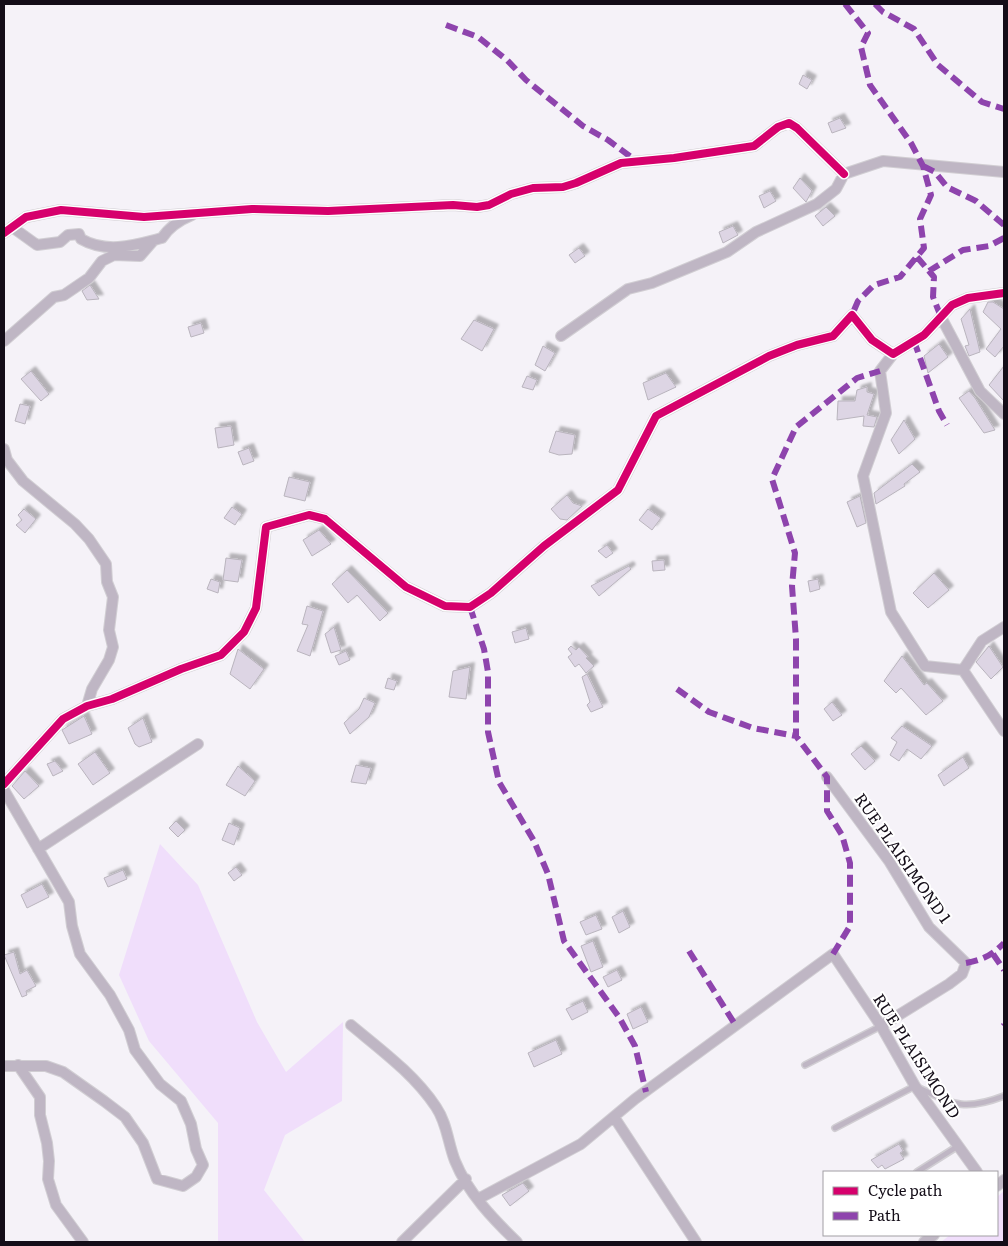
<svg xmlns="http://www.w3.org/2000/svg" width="1008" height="1246" font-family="Literata,serif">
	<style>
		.green { fill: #f0defb }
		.building { fill: #ddd5e4; stroke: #b9b4bd; filter: url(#shadow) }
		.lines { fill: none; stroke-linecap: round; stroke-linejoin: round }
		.service-casing { stroke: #d1ced3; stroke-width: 8 }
		.minor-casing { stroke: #d1ced3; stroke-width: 12 }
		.service { stroke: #bfb6c4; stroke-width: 5 }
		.minor { stroke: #bfb6c4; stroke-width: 10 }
		.quiet { stroke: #8e44ad; stroke-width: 6; stroke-dasharray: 12 6; stroke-linecap: butt }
		.cycleway-casing { stroke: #fff; stroke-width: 11 }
		.cycleway { stroke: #d6006c; stroke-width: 8 }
		.labels { text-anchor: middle; stroke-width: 4; stroke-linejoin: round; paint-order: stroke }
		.street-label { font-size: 16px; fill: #140d18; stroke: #fff }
	</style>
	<defs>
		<filter id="shadow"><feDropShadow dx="4.5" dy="-4.5" stdDeviation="1" flood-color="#0004"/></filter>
	</defs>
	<rect width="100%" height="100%" fill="#f5f2f8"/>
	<path class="green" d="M160,844L198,885L257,1022L286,1072L343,1022L342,1101L285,1135L264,1190L305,1242H218V1123L149,1041L119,975Z
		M1004,1191V1242H941L950,1235H997V1197Z"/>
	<path class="building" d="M803,75L812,80L807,89L799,84Z
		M840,118L846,128L832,133L828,123Z
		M800,178L812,191L806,202L793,188Z
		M770,191L776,201L764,208L759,196Z
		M826,207L835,216L823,226L815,216Z
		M733,226L738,235L723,243L719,232Z
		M579,248L585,256L575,263L569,255Z
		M90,285L99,299L87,300L82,291Z
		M988,302H993L1004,309V346L995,357L986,349L1001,329L983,312Z
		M970,309L980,352L969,356L965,346L969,345L961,319Z
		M474,320L494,329L482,351L461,339Z
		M201,323L204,333L191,337L188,327Z
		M939,344L948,357L928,373L924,356Z
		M543,346L555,353L545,371L535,365Z
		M1004,366V401L989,385Z
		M31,371L49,394L41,401L21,379Z
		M666,373L676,387L648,400L643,383Z
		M527,376L537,380L533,390L522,387Z
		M867,387V392L874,394L867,415L877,417L874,427L863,426L864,416L837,420L838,401H855L857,390Z
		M969,391L975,398L995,430L984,433L959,398Z
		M20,404L30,406L25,424L15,421Z
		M904,420L915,439L899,454L891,440Z
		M231,426L234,445L218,448L215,428Z
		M556,431L575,435L572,454L559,455L549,452Z
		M249,448L254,461L243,465L238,452Z
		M912,464L920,472L904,484L905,486L876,504L874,493Z
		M289,477L310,482L305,501L284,496Z
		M567,495L573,503L582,506L567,520L560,519L551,509Z
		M860,496L866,523L857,527L847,502Z
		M232,507L242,514L235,525L224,518Z
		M24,509L36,519L25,533L16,525L22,520L18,515Z
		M648,509L661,518L652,530L639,520Z
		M319,530L331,544L312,556L303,540Z
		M607,545L613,553L606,558L598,551Z
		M226,558L242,560L238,582L223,580Z
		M664,560L665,570L653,571L652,561Z
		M629,566L631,569L599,596L591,586Z
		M347,570L388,613L380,621L357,595L348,603L332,584Z
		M934,573L949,590L928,608L913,593Z
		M211,579L220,582L218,593L207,589Z
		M818,579L820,589L810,592L808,581Z
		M307,606L323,611L310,656L297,651L308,625L302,624Z
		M334,627L341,650L331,653L325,634Z
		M526,628L529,639L515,643L512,632Z
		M571,646L576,650L579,647L588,657L586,658L594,666L586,673L579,664L575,667L568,657L572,654L568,649Z
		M989,646L1003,667L991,679L976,662Z
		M238,649L264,669L250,689L230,674Z
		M346,651L350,660L339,665L335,656Z
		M902,656L924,685L927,683L943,701L926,715L901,688L896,693L884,681Z
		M470,667L466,699L449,697L453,671Z
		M587,674L603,707L591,712L587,705L590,702L582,677Z
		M388,678L397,681L394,690L385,688Z
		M364,698L375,703L369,717L350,734L344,723L359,709Z
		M832,702L842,715L833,721L824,709Z
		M84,716L92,734L69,744L62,730Z
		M143,718L152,742L139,747L135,744L128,728Z
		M902,726L932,746L921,759L907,749L899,761L890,755L897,742L891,738Z
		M861,746L875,761L865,770L851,754Z
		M95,752L110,773L93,785L78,764Z
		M963,757L969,768L944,786L938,775Z
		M55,761L63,771L53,776L47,764Z
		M356,765L371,768L366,784L351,782Z
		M238,766L255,781L245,796L226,785Z
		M25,771L39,786L24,799L12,786Z
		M176,821L185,830L178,837L169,828Z
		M229,823L240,828L234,845L222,840Z
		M236,867L242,875L234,881L228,873Z
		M123,870L127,879L108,887L104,878Z
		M42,884L49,897L27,908L21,895Z
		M623,911L630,927L619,933L612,917Z
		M596,915L602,929L586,935L580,922Z
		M593,941L603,967L591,972L581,946Z
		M14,952L20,974L27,970L36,986L26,991L27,995L22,997L4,955Z
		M617,970L622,980L608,987L603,977Z
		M583,1001L588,1012L572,1020L566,1009Z
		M641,1007L648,1022L633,1029L627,1014Z
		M556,1040L562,1054L534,1067L528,1053Z
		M899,1144L903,1151L900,1153L904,1159L885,1169L882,1165L878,1168L871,1160Z
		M523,1183L529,1191L510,1206L502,1195Z"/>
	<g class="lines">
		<g class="service-casing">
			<path id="service" d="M805,1065L881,1026
				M835,1128L915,1086C953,1104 962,1112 1004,1096
				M917,1172L958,1146"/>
		</g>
		<g class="minor-casing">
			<path id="minor" d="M12,227L37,245L60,242L68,235L79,234L81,239C107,254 135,245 162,238C169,227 180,220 192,215
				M4,233L26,217L61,210L144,217L252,209L328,211L453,205L477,207L489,205L511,194L533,188L563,187L576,183L621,163L674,158L754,146L778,127L789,123L797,128L844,174
				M941,317L980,391L1004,414
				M561,336L628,289L652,283L727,252L756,232L817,204L836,189L844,174L883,161L1004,172
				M4,341L54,297L64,295L89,278L102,261L114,255L140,256L153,241
				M893,354L880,371L886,413L863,476L891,612L925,666L963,670L1004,731
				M4,449L7,460L23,481L75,524L89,539L106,564L107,582L113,597L109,630L113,647L109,660L92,689L87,706
				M963,670L982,641L1004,627
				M827,777L889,861L929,927L966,963L962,974L949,984L881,1026
				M4,784L63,719L87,706L112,699L181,669L221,655L244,632L256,608L266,527L309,515L325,519L406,587L445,606L470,607L491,593L544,546L618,490L656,416L769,356L797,345L833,336L852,315L872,340L893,354L924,335L952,305L968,298L1004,293
				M4,790L69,902L72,926L80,954L110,995L129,1030L135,1050L160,1084L181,1101L191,1124L196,1149L203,1165L196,1177L183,1186L157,1179L143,1143L125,1117L104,1101L63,1072L46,1066H4
				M38,849L198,744
				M351,1025C381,1050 414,1074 436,1107C447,1123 448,1143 455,1161C468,1193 493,1219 517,1242
				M18,1065L40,1097V1115L47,1143L49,1161L48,1179L56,1205L83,1242
				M614,1117L696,1242
				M997,1186L1004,1180
				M478,1199L581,1144L635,1099L833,954L881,1026L915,1086L977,1172
				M402,1242L466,1179
				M924,1242L934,1235"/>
		</g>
		<use href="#service" class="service"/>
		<use href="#minor" class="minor"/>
		<path class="quiet" d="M845,4L868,33L861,47L870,85L911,143L923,166L931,195L920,219L924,248L900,277L874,285L858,301L852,315
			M875,4L883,12L914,29L938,65L982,102L1004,109
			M446,25L478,37L507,60L526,80L583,126L608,140L635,160
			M923,166L935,172L947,187L976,201L1004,225
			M917,257L929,271L963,250L989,246L1004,238
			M929,271L934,277L933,297L941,317
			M914,341L939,411L947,425
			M470,607L484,649L488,672V732L499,782L534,841L548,874L564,941L619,1017L635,1046L646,1092
			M677,689L709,712L753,728L796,736
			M689,951L736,1026
			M833,954L850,926V863L842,835L827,811V777L796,736V639L792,586L795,553L772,479L796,427L857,378L880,371
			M993,954L1004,970
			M966,963C983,960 992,955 1004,943
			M1003,1026L1004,1025"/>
		<g class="cycleway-casing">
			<path id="cycleway" d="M4,233L26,217L61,210L144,217L252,209L328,211L453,205L477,207L489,205L511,194L533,188L563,187L576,183L621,163L674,158L754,146L778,127L789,123L797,128L844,174
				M4,784L63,719L87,706L112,699L181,669L221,655L244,632L256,608L266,527L309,515L325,519L406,587L445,606L470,607L491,593L544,546L618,490L656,416L769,356L797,345L833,336L852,315L872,340L893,354L924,335L952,305L968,298L1004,293"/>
		</g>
		<use href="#cycleway" class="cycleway"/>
	</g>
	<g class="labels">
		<g class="street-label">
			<text transform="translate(903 858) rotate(55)" y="6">RUE PLAISIMOND 1</text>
			<text transform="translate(917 1056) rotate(57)" y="6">RUE PLAISIMOND</text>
		</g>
	</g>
	<rect width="1008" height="1246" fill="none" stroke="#140d18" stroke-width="10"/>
	<rect x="823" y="1171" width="175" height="65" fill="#ffffff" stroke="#a19ea3"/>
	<rect x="833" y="1187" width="25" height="8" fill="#d6006c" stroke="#a19ea3"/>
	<text x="868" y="1196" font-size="15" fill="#140d18">Cycle path</text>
	<rect x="833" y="1212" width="25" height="8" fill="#8e44ad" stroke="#a19ea3"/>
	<text x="868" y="1221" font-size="15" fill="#140d18">Path</text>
</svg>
